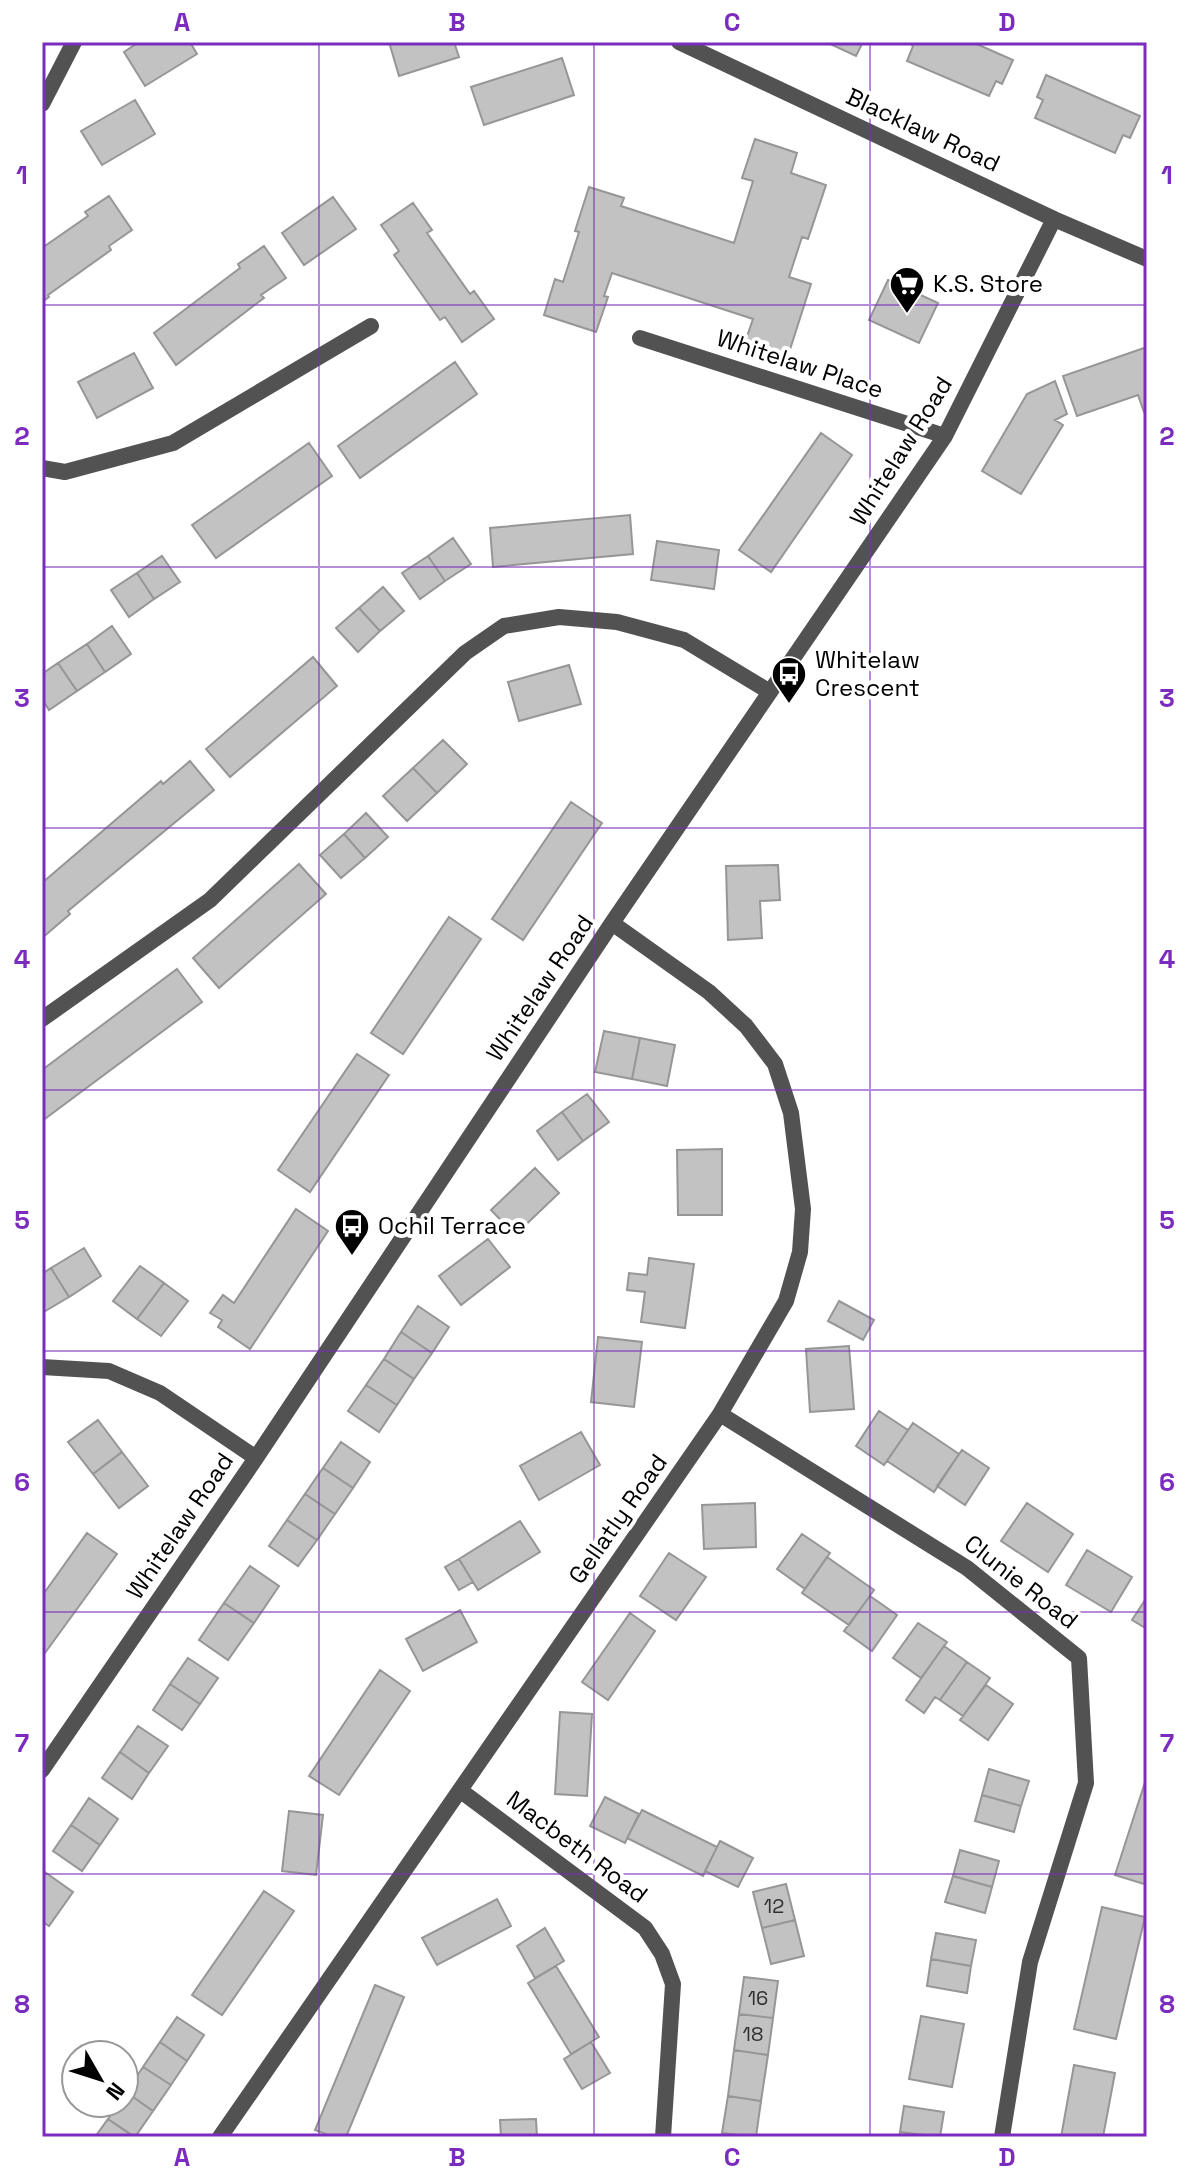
<svg xmlns="http://www.w3.org/2000/svg" width="1189" height="2179" font-family="'Space Grotesk',sans-serif">
	<style>
		.building { fill: #c2c2c2; stroke: #969696; stroke-width: 2 }
		.lines { fill: none; stroke-linecap: round; stroke-linejoin: round }
		.minor { stroke: #525252; stroke-width: 16 }
		.grid { fill: none; stroke: #7b2cbf; stroke-width: 2; stroke-opacity: 0.55 }
		.labels { text-anchor: middle; stroke-width: 8; stroke-linejoin: round; paint-order: stroke }
		.number-label { font-size: 20px; fill: #303030 }
		.street-label { font-size: 24px; fill: #000; stroke: #fff }
		.poi-label { font-size: 24px; fill: #000; stroke: #fff; text-anchor: start }
		.neatline { fill: none; stroke: #7b2cbf; stroke-width: 3 }
		.grid-label { font-size: 26px; text-anchor: middle; font-weight: bold; fill: #7b2cbf }
	</style>
	<rect width="100%" height="100%" fill="#fff"/>
	<path class="building" d="M139,42H190L197,54L145,86L124,52Z
		M389,42H454L459,57L399,76Z
		M826,42H863L856,56Z
		M972,42L1013,60L1002,84L996,81L989,96L907,61L913,46L908,42Z
		M562,58L574,95L484,125L471,87Z
		M1046,75L1140,116L1130,138L1123,135L1115,153L1035,118L1043,100L1037,97Z
		M135,100L155,134L102,165L81,131Z
		M755,139L797,153L791,173L826,185L808,239L802,237L789,277L811,284L786,362L743,348L753,319L612,273L604,296L608,297L596,332L544,315L555,279L563,282L579,232L575,231L589,187L624,198L621,206L734,243L753,181L742,178Z
		M109,196L132,230L109,246L111,250L48,295L49,297L42,302V248L88,216L85,212Z
		M333,197L356,229L304,265L282,233Z
		M413,203L432,230L427,233L470,294L474,291L494,319L462,342L445,317L440,320L394,255L399,251L381,225Z
		M264,246L286,278L261,295L264,298L176,365L154,333L240,268L238,264Z
		M888,280L938,303L919,343L869,320Z
		M1147,347V411L1144,412L1138,395L1077,416L1063,376Z
		M134,353L153,388L97,418L78,382Z
		M455,362L477,394L360,478L338,446Z
		M1055,381L1067,414L1055,420L1063,425L1021,494L982,471L1027,394Z
		M821,433L852,455L771,572L739,550Z
		M309,443L332,476L216,558L192,525Z
		M630,515L633,554L493,567L490,528Z
		M453,538L471,564L445,581L428,556Z
		M657,541L719,550L714,589L651,580Z
		M162,556L180,582L154,599L137,573Z
		M428,556L445,581L420,599L402,573Z
		M137,573L154,599L129,617L111,590Z
		M383,587L404,611L380,631L359,608Z
		M359,608L380,631L358,652L336,628Z
		M112,626L131,654L105,672L87,644Z
		M87,644L105,672L77,691L58,663Z
		M313,657L337,686L230,777L206,749Z
		M58,663L77,691L49,710L42,699V674Z
		M569,665L581,704L519,721L508,682Z
		M443,740L467,764L437,793L413,768Z
		M190,761L214,790L68,911L70,914L42,938V883L161,781L163,784Z
		M413,768L437,793L407,821L383,796Z
		M571,802L602,823L523,940L492,919Z
		M366,813L388,837L365,858L344,834Z
		M344,834L365,858L341,878L320,855Z
		M299,864L326,894L219,988L193,958Z
		M778,865L780,900L760,901L762,938L728,940L726,866Z
		M449,917L481,939L403,1054L371,1033Z
		M177,969L202,1002L42,1121V1070Z
		M604,1031L640,1038L632,1079L595,1072Z
		M640,1038L675,1045L667,1086L632,1079Z
		M357,1054L389,1075L310,1192L278,1170Z
		M587,1094L609,1122L583,1141L562,1112Z
		M562,1112L583,1141L558,1160L537,1131Z
		M722,1149V1215H678L677,1150Z
		M535,1168L559,1193L515,1235L491,1210Z
		M296,1209L328,1231L250,1349L218,1327L222,1320L210,1313L223,1295L234,1303Z
		M488,1239L510,1267L461,1305L439,1276Z
		M84,1248L101,1276L69,1297L51,1268Z
		M649,1258L694,1264L685,1328L641,1322L645,1292L627,1290L629,1273L647,1275Z
		M140,1266L164,1283L137,1319L113,1301Z
		M51,1268L69,1297L42,1313V1274Z
		M164,1283L188,1301L161,1336L137,1319Z
		M839,1301L874,1320L863,1340L828,1321Z
		M418,1306L449,1327L432,1353L401,1332Z
		M401,1332L432,1353L414,1379L384,1359Z
		M598,1337L642,1342L634,1407L591,1402Z
		M849,1346L854,1409L810,1412L806,1349Z
		M384,1359L414,1379L397,1405L366,1385Z
		M366,1385L397,1405L379,1432L348,1411Z
		M879,1411L908,1430L884,1465L856,1446Z
		M98,1420L122,1452L93,1474L68,1442Z
		M913,1423L959,1454L934,1492L887,1461Z
		M581,1432L600,1465L539,1500L520,1466Z
		M341,1442L370,1462L353,1488L323,1468Z
		M962,1450L989,1468L965,1505L937,1486Z
		M122,1452L148,1486L119,1508L93,1474Z
		M323,1468L353,1488L335,1514L305,1494Z
		M305,1494L335,1514L317,1540L287,1520Z
		M755,1503L756,1547L704,1549L702,1505Z
		M1027,1503L1073,1534L1048,1572L1001,1541Z
		M287,1520L317,1540L298,1566L269,1546Z
		M520,1521L540,1552L478,1590L459,1559Z
		M87,1533L117,1554L42,1657V1596Z
		M802,1534L830,1553L805,1589L777,1569Z
		M1087,1550L1132,1577L1111,1612L1066,1585Z
		M669,1553L706,1577L676,1620L640,1596Z
		M827,1557L874,1590L849,1625L802,1593Z
		M459,1559L473,1582L459,1590L445,1567Z
		M250,1566L279,1586L254,1623L224,1603Z
		M870,1596L897,1615L872,1651L844,1631Z
		M1147,1597V1629L1132,1620Z
		M224,1603L254,1623L228,1660L199,1640Z
		M460,1610L477,1642L423,1671L406,1639Z
		M630,1613L655,1631L608,1700L582,1682Z
		M918,1623L947,1642L921,1678L893,1658Z
		M944,1646L967,1662L940,1700L935,1697L924,1713L906,1700Z
		M188,1658L218,1678L200,1704L170,1684Z
		M967,1662L990,1678L963,1716L940,1700Z
		M380,1670L410,1691L339,1795L309,1776Z
		M170,1684L200,1704L182,1730L153,1710Z
		M986,1685L1013,1704L988,1740L960,1720Z
		M560,1712L592,1714L587,1796L555,1794Z
		M138,1726L168,1746L149,1773L120,1752Z
		M120,1752L149,1773L132,1799L102,1778Z
		M989,1769L1029,1781L1021,1806L982,1795Z
		M1147,1776V1885L1115,1875Z
		M982,1795L1021,1806L1014,1832L975,1821Z
		M605,1797L639,1814L625,1843L590,1826Z
		M89,1798L118,1819L100,1845L71,1825Z
		M642,1810L717,1847L703,1876L627,1838Z
		M289,1811L323,1815L316,1875L282,1871Z
		M71,1825L100,1845L82,1871L53,1851Z
		M720,1841L753,1858L738,1887L705,1871Z
		M960,1850L999,1861L992,1887L953,1876Z
		M42,1870L73,1892L49,1926L42,1921Z
		M953,1876L992,1887L985,1913L945,1902Z
		M786,1884L795,1920L762,1928L753,1892Z
		M264,1891L294,1911L222,2015L192,1995Z
		M497,1899L511,1926L437,1965L422,1938Z
		M1102,1907L1145,1917L1116,2039L1074,2029Z
		M795,1920L804,1956L771,1964L762,1928Z
		M545,1928L564,1961L535,1978L517,1946Z
		M936,1933L976,1940L971,1966L931,1959Z
		M931,1959L971,1966L967,1993L927,1986Z
		M556,1966L599,2037L571,2054L528,1983Z
		M744,1977L778,1981L773,2018L739,2014Z
		M375,1985L404,1997L346,2137H333L315,2130Z
		M739,2014L773,2018L768,2055L734,2050Z
		M921,2016L964,2024L952,2087L909,2079Z
		M177,2017L204,2035L187,2061L160,2042Z
		M160,2042L187,2061L171,2085L143,2067Z
		M591,2042L610,2073L582,2089L564,2059Z
		M734,2050L768,2055L761,2101L728,2096Z
		M1074,2065L1115,2073L1103,2137H1061Z
		M143,2067L171,2085L153,2111L126,2092Z
		M126,2092L153,2111L135,2137L108,2119L119,2103H124Z
		M728,2096L761,2101L756,2137L722,2133Z
		M904,2106L944,2112L940,2137L900,2132Z
		M108,2119L134,2137H95Z
		M536,2119L537,2137H501L500,2120Z
		M900,2132L930,2137H899Z"/>
	<g class="lines">
		<path class="minor" d="M679,42L1054,219L1147,259
			M42,104L74,42
			M640,338L945,436
			M42,468L65,472L173,443L371,326
			M42,1019L210,900L465,653L504,626L559,617L617,622L684,640L770,692
			M42,1367L109,1371L160,1393L256,1458
			M720,1414L967,1568L1079,1658L1086,1783L1030,1962L1002,2137
			M42,1770L256,1458L612,923L945,436L1054,219
			M461,1791L645,1928L662,1954L673,1984L663,2137
			M220,2137L720,1414L786,1301L800,1252L803,1209L791,1113L775,1064L746,1026L709,992L612,923"/>
	</g>
	<path class="grid" d="M319,42V2137M594,42V2137M870,42V2137M42,305H1147M42,567H1147M42,828H1147M42,1090H1147M42,1351H1147M42,1612H1147M42,1874H1147"/>
	<defs>
		<g id="supermarket-pin" transform="scale(1.8)"><path d="M0 17L-7.5 6A9.5 9.5 0 1 1 7.5 6Z" fill="#000" stroke="#fff"/><path d="M-6-5.5h2.5l.6 2H6L4.5 2H-2.5L-4.4-4H-6ZM-1.5 3.2a1.3 1.3 0 1 0 .1 0ZM3 3.2a1.3 1.3 0 1 0 .1 0Z" fill="#fff"/></g>
		<g id="bus-pin" transform="scale(1.8)"><path d="M0 17L-7.5 6A9.5 9.5 0 1 1 7.5 6Z" fill="#000" stroke="#fff"/><path d="M-5-6H5V4H4V6H2V4H-2V6H-4V4H-5ZM-3.5-4V0h7V-4ZM-3.5 1.2v1.5H-2V1.2ZM2 1.2v1.5H3.5V1.2Z" fill="#fff"/></g>
	</defs>
	<g fill-rule="evenodd">
		<use href="#supermarket-pin" x="907" y="284"/>
		<use href="#bus-pin" x="789" y="674"/>
		<use href="#bus-pin" x="352" y="1226"/>
	</g>
	<g class="labels">
		<g class="number-label">
			<text x="774" y="1913">12</text>
			<text x="758" y="2005">16</text>
			<text x="753" y="2041">18</text>
		</g>
		<g class="street-label">
			<text transform="translate(923 130) rotate(25)" y="8">Blacklaw Road</text>
			<text transform="translate(800 364) rotate(18)" y="8">Whitelaw Place</text>
			<text transform="translate(901 451) rotate(-58)" y="8">Whitelaw Road</text>
			<text transform="translate(540 988) rotate(-56)" y="8">Whitelaw Road</text>
			<text transform="translate(618 1519) rotate(-55)" y="8">Gellatly Road</text>
			<text transform="translate(180 1526) rotate(-56)" y="8">Whitelaw Road</text>
			<text transform="translate(1021 1582) rotate(38)" y="8">Clunie Road</text>
			<text transform="translate(577 1847) rotate(37)" y="8">Macbeth Road</text>
		</g>
		<g class="poi-label">
			<text x="933" y="292">K.S. Store</text>
			<text x="815" y="668">Whitelaw<tspan x="815" dy="28">Crescent</tspan></text>
			<text x="378" y="1234">Ochil Terrace</text>
		</g>
	</g>
	<rect width="1189" height="2179" fill="none" stroke="#ffffff" stroke-width="88"/>
	<g transform="translate(100 2079) rotate(129)"><circle r="38" fill="#ffffff" stroke="#999999" stroke-width="2"/>
	<path d="M0-6L14 30L0 20L-14 30Z" fill="#000000"/>
	<text y="-12" font-size="22" font-weight="bold" text-anchor="middle" fill="#000000">N</text>
	</g>
	<rect x="44" y="44" width="1101" height="2091" class="neatline"/>
	<g class="grid-label">
		<text x="182" y="31">A</text>
		<text x="457" y="31">B</text>
		<text x="732" y="31">C</text>
		<text x="1007" y="31">D</text>
		<text x="22" y="184">1</text>
		<text x="1167" y="184">1</text>
		<text x="22" y="445">2</text>
		<text x="1167" y="445">2</text>
		<text x="22" y="707">3</text>
		<text x="1167" y="707">3</text>
		<text x="22" y="968">4</text>
		<text x="1167" y="968">4</text>
		<text x="22" y="1229">5</text>
		<text x="1167" y="1229">5</text>
		<text x="22" y="1491">6</text>
		<text x="1167" y="1491">6</text>
		<text x="22" y="1752">7</text>
		<text x="1167" y="1752">7</text>
		<text x="22" y="2013">8</text>
		<text x="1167" y="2013">8</text>
		<text x="182" y="2166">A</text>
		<text x="457" y="2166">B</text>
		<text x="732" y="2166">C</text>
		<text x="1007" y="2166">D</text>
	</g>
</svg>
